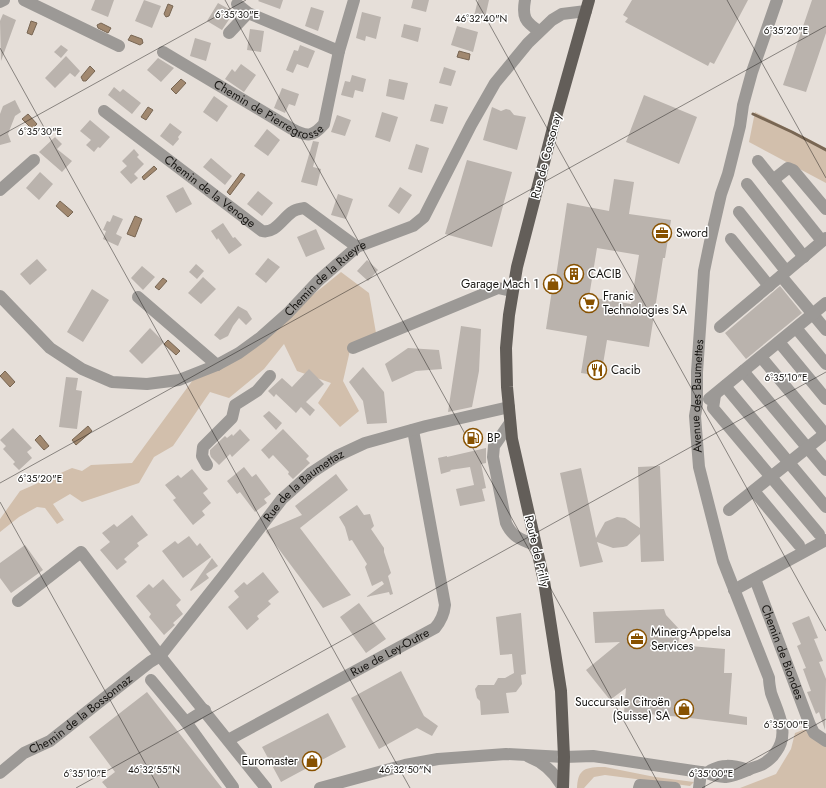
<svg xmlns="http://www.w3.org/2000/svg" width="826" height="788" font-family="Jost,sans-serif">
	<style>
		.green { fill: #d2bfac }
		.water { fill: #a1886f; stroke: #786653 }
		.lines { fill: none; stroke-linecap: round; stroke-linejoin: round }
		.stream { stroke: #786653; stroke-width: 3 }
		.building { fill: #bab3ad; fill-rule: evenodd }
		.minor { stroke: #9c9996; stroke-width: 12 }
		.major { stroke: #635e59; stroke-width: 12 }
		.ticks { fill: none; stroke: #171512; stroke-width: 1; stroke-opacity: 0.45 }
		.labels { text-anchor: middle; stroke-width: 3; stroke-linejoin: round; paint-order: stroke }
		.street-label { font-size: 12px; fill: #171512; stroke: #fff }
		.poi-label { font-size: 12px; fill: #171512; stroke: #fff; text-anchor: start }
		.ticks-label { font-size: 10px; text-anchor: middle; fill: #171512; stroke: #fff; stroke-width: 3; stroke-linejoin: round; paint-order: stroke }
	</style>
	<rect width="100%" height="100%" fill="#e6dfd9"/>
	<path class="green" d="M755,112L826,148V183L749,142Z
		M341,272L369,293L376,333L351,346L343,381L359,411L340,427L318,403L331,383L297,371L284,344L264,369L229,398L210,392L173,446L154,457L139,483L82,502L70,494L53,504L64,520L57,524L45,508L37,507L19,517L0,532V519L20,491L72,468L82,471L91,465L132,463L198,373L261,337Z
		M808,728L826,745V788H740L776,774L791,749L795,733Z
		M598,767H605L655,777L694,782L690,786L605,775L594,777L584,788H577C578,772 582,768 598,767Z"/>
	<path class="water" d="M168,4L173,6L169,16L166,17L164,14Z
		M31,21L37,23L32,35L27,33Z
		M101,23L111,28L108,33L98,28L97,25Z
		M131,35L142,39L143,43L140,45L128,40Z
		M459,51L470,54L469,60L457,57Z
		M90,66L95,71L86,81H83L81,77Z
		M181,79L186,83L176,94L171,89Z
		M148,107L153,110L146,120L141,117Z
		M28,114L37,124L32,129L22,119Z
		M154,166L157,169L144,180L142,177Z
		M241,173L245,175L230,195L227,192Z
		M60,201L73,212L68,217L56,206Z
		M135,216L142,219L135,237L127,234Z
		M163,278L167,281L159,290L155,287Z
		M168,340L180,351L176,355L164,344Z
		M5,371L15,382L10,387L0,376Z
		M88,426L92,431L76,445L72,440Z
		M40,435L49,446L44,450L35,440Z"/>
	<g class="lines">
		<path class="stream" d="M753,114L792,132L826,150"/>
	</g>
	<path class="building" d="M95,0H114L108,17L91,10Z
		M144,0L161,6L152,28L135,21Z
		M259,0H283L280,9L258,1Z
		M413,0H429L426,12L411,8Z
		M478,0H489L485,18L474,16Z
		M632,0H748L714,64L710,62L708,66L625,22L628,18L623,15Z
		M812,0H826V33L806,92L783,85Z
		M218,3L234,12L222,30L207,21Z
		M311,7L324,11L318,31L305,26Z
		M362,12L381,17L376,39L366,36L365,41L356,38Z
		M3,14L16,20L1,61L0,21Z
		M404,24L421,28L418,42L401,37Z
		M457,26L478,32L473,52L451,45Z
		M250,29L264,31L261,52L247,50Z
		M195,38L211,43L206,61L190,56Z
		M61,45L68,50L61,58L54,52Z
		M300,45L315,51L308,68L297,64L293,73L286,70L294,50L298,51Z
		M66,56L80,71L75,77L70,73L55,88L45,78Z
		M158,58L174,68L161,82L147,70Z
		M241,64L256,75L244,92L225,79L232,69L235,72Z
		M444,67L456,71L451,86L439,83Z
		M352,75L366,79L363,92L355,90L353,98L341,95L345,81L350,82Z
		M389,79L408,83L404,100L386,96Z
		M114,87L120,92L123,89L141,103L132,114L108,95Z
		M282,88L299,94L295,106L289,104L285,113L274,108Z
		M644,95L697,117L679,164L626,142Z
		M214,96L228,106L217,122L203,112Z
		M15,100L21,112L15,116L8,134L11,142L0,145V114L3,106Z
		M435,104L448,107L443,124L430,121Z
		M492,107L501,111L506,109L510,110L514,115L526,117L517,150L483,140Z
		M382,112L398,117L390,142L375,137Z
		M337,115L351,120L345,136L331,132Z
		M90,120L110,137L100,148L98,147L94,152L86,145L91,140L80,131Z
		M170,123L182,132L178,137L179,139L173,146L160,136Z
		M267,129L280,140L268,156L254,146Z
		M55,137L62,144L57,149L72,161L62,172L39,152Z
		M313,141L319,142L313,167L321,169L317,186L301,182Z
		M416,144L429,148L422,173L408,169Z
		M134,149L139,155L137,157L144,164L134,174L138,178L131,184L120,172L127,166L122,161Z
		M211,158L232,176L225,185L203,167Z
		M467,160L512,172L492,247L445,234Z
		M40,172L53,184L39,200L26,188Z
		M614,179L634,182L629,214L671,220L665,258H663L649,347L607,340L601,376L581,373L587,336L546,329L552,290H554L567,203L609,211ZM597,248L639,255L631,304L589,297Z
		M183,187L192,204L176,213L166,196Z
		M400,187L412,195L399,214L388,206Z
		M258,191L273,203L262,216L247,204Z
		M338,194L353,199L346,219L331,215Z
		M113,215L123,219L116,234L122,237L118,246L103,239L106,231L103,230L107,221L110,222Z
		M223,223L233,238L235,237L242,245L229,254L218,238L217,240L211,231Z
		M316,229L325,249L306,257L297,237Z
		M268,258L280,267L266,283L255,274Z
		M37,259L47,270L30,285L20,274Z
		M367,260L378,270L368,281L357,271Z
		M196,264L204,271L197,279L189,272Z
		M142,266L155,277L143,290L131,278Z
		M203,277L216,289L201,304L188,293Z
		M780,286L802,313L746,359L725,333Z
		M92,289L109,300L83,342L67,332Z
		M238,306L247,311L252,319L246,325L239,318L233,326L228,336L220,340L214,335Z
		M461,326L481,329L479,371L472,407L448,412Z
		M150,328L164,342L142,364L129,351Z
		M408,348L439,350L442,369L416,371L392,382L385,364Z
		M363,367L384,392L387,423L367,424L363,401L349,382Z
		M309,369L324,384L306,402L315,410L310,416L301,407L296,413L276,394L274,397L268,391L282,378L292,387Z
		M66,377L78,378L76,390L82,391L77,429L59,427Z
		M269,411L282,423L276,430L263,416Z
		M13,428L32,448L27,452L32,458L19,470L13,464L15,462L3,449L6,446L0,440Z
		M240,429L250,440L232,457L230,454L219,465L211,457L210,454V450L225,436L227,438L232,434L233,436Z
		M283,429L309,456L306,459L310,463L293,479L288,474L289,472L273,455L269,459L261,450Z
		M486,448V463L481,464L486,488L482,489L485,501L460,506L456,489L474,485L470,467L450,470L451,471L441,474L438,458L447,456V457Z
		M660,466L664,561L641,562L640,534L627,546L623,547L613,548L597,542L603,562L580,567L560,473L581,468L596,538L605,522L617,517L625,518L640,528L638,467Z
		M244,467L252,477L256,474L271,494L264,499L267,503L255,512L240,492L237,494L227,481Z
		M192,469L208,489L203,493L211,503L202,511L205,515L193,525L173,500L176,498L165,485L178,475L181,478Z
		M336,474L348,490L300,528L351,595L323,608L266,532L267,530L302,515L295,506Z
		M357,505L364,515L370,514L374,526L371,529L384,548V552L391,573L388,576L393,594L390,595L389,592L366,597L384,584L382,581L372,586L365,567L367,564L352,540L349,541L345,527L339,517Z
		M132,515L148,535L137,543L139,546L124,559L127,562L117,570L100,550L110,542L102,533L114,524L117,527Z
		M189,536L197,546L200,543L211,557L183,578L162,551L175,541L178,544Z
		M25,545L43,570L11,593L0,578V563Z
		M212,558L218,566L206,574L209,578L191,591L190,590Z
		M263,572L279,592L268,601L271,604L257,616L259,619L247,630L228,607L239,597L234,591L244,582L247,585Z
		M163,579L181,600L176,605L183,614L173,623L175,625L164,635L149,617L151,614L136,596L149,584L153,588Z
		M359,603L386,639L366,653L340,617Z
		M664,609L666,615L680,630L678,645L725,649L724,673H732L729,714L747,717V725L682,717L624,712L626,688L610,700L586,670L620,642L595,643L593,612Z
		M521,613L526,674L521,675L522,684L516,692L506,693L509,713L481,715L480,701L477,698L475,689L478,685H494L498,678H505L514,673L512,654L500,655L496,617Z
		M809,616L818,638L814,639L823,661L819,662L826,679L825,730L819,712L816,714L807,692L811,691L803,669L806,668L797,646L801,644L792,623Z
		M401,671L424,716L438,726L432,736L417,728L379,749L351,698Z
		M147,692L222,788H107L102,782L115,772L89,737Z
		M328,713L346,747L281,782L262,747Z"/>
	<g class="lines">
		<g class="minor">
			<path d="M24,0L119,46"/>
			<path d="M525,0C522,17 525,22 539,31"/>
			<path d="M0,2L4,0"/>
			<path d="M237,4L248,13L339,51"/>
			<path d="M229,33L248,13"/>
			<path id="s1" d="M163,52L292,129C307,137 313,137 324,124L339,51L354,0"/>
			<path id="s2" d="M104,111L262,231C275,234 282,219 292,212C296,209 300,209 304,208L357,247"/>
			<path d="M758,161L822,241"/>
			<path d="M773,180L788,168L793,170L826,209"/>
			<path d="M747,184L804,257"/>
			<path d="M0,190L34,160"/>
			<path d="M739,212L786,271"/>
			<path d="M731,239L769,286"/>
			<path d="M781,276L826,330"/>
			<path id="s3" d="M0,296L50,348L82,369L112,382L147,384L179,380L217,365L239,353L261,337L288,313L318,281L357,247L413,226L424,217L471,125L495,83L528,43L552,20L562,14L586,11"/>
			<path d="M138,297L217,365"/>
			<path d="M720,327L826,238"/>
			<path d="M796,328L826,364"/>
			<path d="M779,342L826,399"/>
			<path d="M353,348L498,288L512,291"/>
			<path d="M761,357L825,434"/>
			<path d="M743,371L826,470"/>
			<path d="M725,386L826,507"/>
			<path d="M715,395L713,408L819,534"/>
			<path d="M709,399L826,303"/>
			<path d="M510,423L494,446L493,457L506,523C512,537 522,540 535,545"/>
			<path d="M207,465L202,456L203,447L232,418L235,405L257,391L270,376"/>
			<path d="M754,491L799,545"/>
			<path d="M729,510L826,433"/>
			<path id="s4" d="M755,579L810,725L814,733L826,741"/>
			<path d="M734,590L826,540"/>
			<path d="M18,601L81,552L160,656L266,788"/>
			<path d="M151,680L186,722L233,787"/>
			<path d="M186,722L205,710"/>
			<path id="s5" d="M228,740L435,628C441,621 444,615 445,605L413,430"/>
			<path d="M529,757C545,763 555,773 563,788"/>
			<path id="s6" d="M0,773L24,753L50,741L150,662L160,656L224,575L282,499L311,473L337,456L365,443L426,426L509,407"/>
			<path d="M707,773C720,763 733,765 748,770"/>
			<path id="s7" d="M320,788L405,765L438,759L506,754L564,757L593,756L707,773C725,780 731,777 748,770C753,767 758,767 763,764C768,761 773,757 776,752C790,733 778,713 771,693C770,688 769,683 769,678L723,561L699,467L695,416L697,404V372L704,271L710,242L721,194L728,174L740,126L743,105L752,72L777,0"/>
			<path d="M639,788L640,785L675,788"/>
			<path d="M699,788L701,772"/>
		</g>
		<path class="major" d="M563,788L564,757L561,691L544,581L512,439L507,387L506,348L509,315L517,267L554,124L589,0"/>
	</g>
	<path class="ticks" d="M225,0L661,788M476,0L826,631M727,0L826,178M0,48L410,788M0,136L246,0M0,483L826,26M0,502L159,788M76,788L826,372M702,788L826,719"/>
	<defs>
		<g id="office-ring" transform="scale(1)"><circle r="9.5" fill="#fff" stroke="#885200" stroke-width="1.5"/><path d="M-6-3h4V-5.5h4V-3h4V5H-6ZM-1-4.5V-3h2v-1.5ZM-6 0V1H6V0Z" fill="#885200"/></g>
		<g id="building-ring" transform="scale(1)"><circle r="9.5" fill="#fff" stroke="#885200" stroke-width="1.5"/><path d="M-4-6H4V6H1V3H-1V6H-4ZM-2.5-4.3h1.7v1.8h-1.7ZM.8-4.3h1.7v1.8H.8ZM-2.5-1h1.7V.8h-1.7ZM.8-1h1.7V.8H.8Z" fill="#885200"/></g>
		<g id="shop-ring" transform="scale(1)"><circle r="9.5" fill="#fff" stroke="#885200" stroke-width="1.5"/><path d="M-5-2.5h2.3a2.7 3.5 0 0 1 5.4 0H5L5.5 6h-11ZM-1.5-2.5h3a1.5 2.3 0 0 0-3 0Z" fill="#885200"/></g>
		<g id="supermarket-ring" transform="scale(1)"><circle r="9.5" fill="#fff" stroke="#885200" stroke-width="1.5"/><path d="M-6-5.5h2.5l.6 2H6L4.5 2H-2.5L-4.4-4H-6ZM-1.5 3.2a1.3 1.3 0 1 0 .1 0ZM3 3.2a1.3 1.3 0 1 0 .1 0Z" fill="#885200"/></g>
		<g id="restaurant-ring" transform="scale(1)"><circle r="9.5" fill="#fff" stroke="#885200" stroke-width="1.5"/><path d="M-5-6h1v4h1v-4h1v4h1v-4h1v5L-1.5 .5V6h-2V.5L-5-1ZM5-6V6H3V1.5H1.5Q1.5-4 5-6Z" fill="#885200"/></g>
		<g id="fuel-ring" transform="scale(1)"><circle r="9.5" fill="#fff" stroke="#885200" stroke-width="1.5"/><path d="M-5.5-6h7V0h2V4h1.3V-2.5L3-4.5l.8-.8L6-3V5H2.5V1h-1V6h-7ZM-4.2-4.7v3.2H.2V-4.7Z" fill="#885200"/></g>
	</defs>
	<g fill-rule="evenodd">
		<use href="#office-ring" x="662" y="233"/>
		<use href="#building-ring" x="574" y="274"/>
		<use href="#shop-ring" x="553" y="284"/>
		<use href="#supermarket-ring" x="589" y="303"/>
		<use href="#restaurant-ring" x="597" y="370"/>
		<use href="#fuel-ring" x="473" y="438"/>
		<use href="#office-ring" x="637" y="639"/>
		<use href="#shop-ring" x="684" y="709"/>
		<use href="#shop-ring" x="312" y="761"/>
	</g>
	<g class="labels">
		<g class="street-label">
			<text dy="4" stroke="none"><textPath href="#s1" startOffset="122">Chemin de Pierregrosse</textPath></text>
			<text transform="translate(546 156) rotate(-75)" y="4">Rue de Cossonay</text>
			<text dy="4" stroke="none"><textPath href="#s2" startOffset="133">Chemin de la Venoge</textPath></text>
			<text dy="4" stroke="none"><textPath href="#s3" startOffset="391">Chemin de la Rueyre</textPath></text>
			<text dy="4" stroke="none"><textPath href="#s7" startOffset="840">Avenue des Baumettes</textPath></text>
			<text dy="4" stroke="none"><textPath href="#s6" startOffset="423">Rue de la Baumettaz</textPath></text>
			<text transform="translate(537 551) rotate(77)" y="4">Route de Prilly</text>
			<text dy="4" stroke="none"><textPath href="#s5" startOffset="184">Rue de Ley-Outre</textPath></text>
			<text dy="4" stroke="none"><textPath href="#s4" startOffset="78">Chemin de Biondes</textPath></text>
			<text dy="4" stroke="none"><textPath href="#s6" startOffset="100">Chemin de la Bossonnaz</textPath></text>
		</g>
		<g class="poi-label">
			<text x="676" y="237">Sword</text>
			<text x="588" y="278">CACIB</text>
			<text x="539" y="288" text-anchor="end">Garage Mach 1</text>
			<text x="603" y="300">Franic<tspan x="603" dy="14">Technologies SA</tspan></text>
			<text x="611" y="374">Cacib</text>
			<text x="487" y="442">BP</text>
			<text x="651" y="636">Minerg-Appelsa<tspan x="651" dy="14">Services</tspan></text>
			<text x="670" y="706" text-anchor="end">Succursale Citroën<tspan x="670" dy="14">(Suisse) SA</tspan></text>
			<text x="298" y="765" text-anchor="end">Euromaster</text>
		</g>
	</g>
	<g class="ticks-label">
		<text x="237" y="18">6°35'30"E</text>
		<text x="481" y="22">46°32'40"N</text>
		<text x="786" y="34">6°35'20"E</text>
		<text x="40" y="135">6°35'30"E</text>
		<text x="786" y="381">6°35'10"E</text>
		<text x="40" y="482">6°35'20"E</text>
		<text x="786" y="728">6°35'00"E</text>
		<text x="154" y="773">46°32'55"N</text>
		<text x="405" y="773">46°32'50"N</text>
		<text x="85" y="777">6°35'10"E</text>
		<text x="711" y="777">6°35'00"E</text>
	</g>
</svg>
